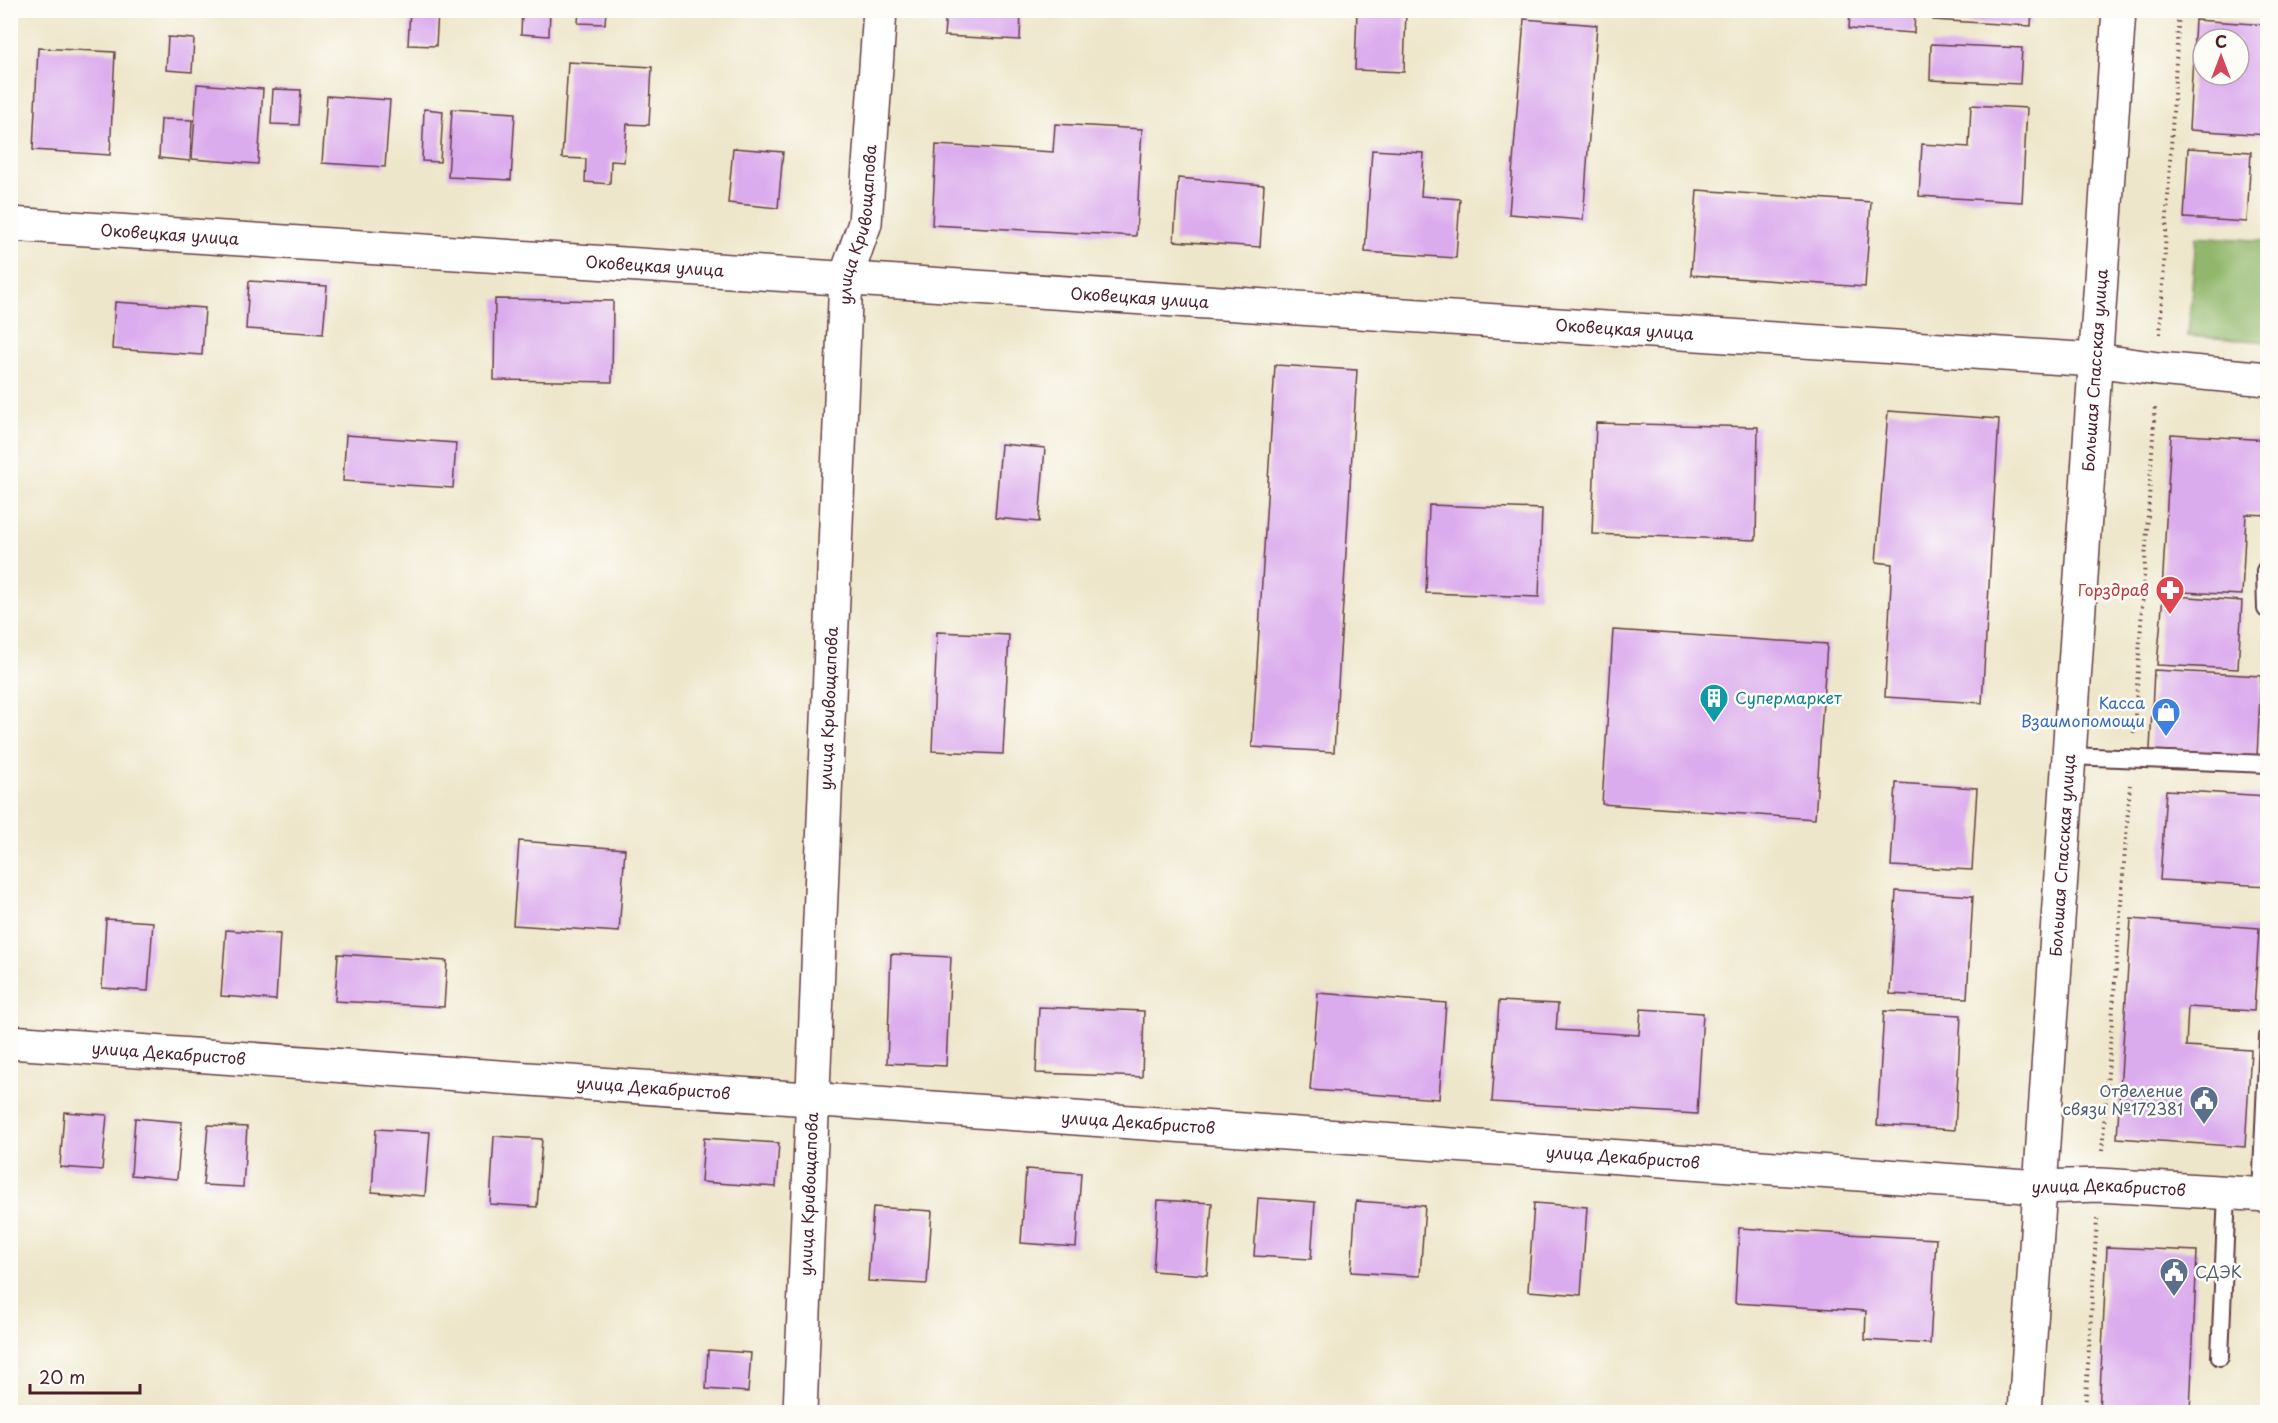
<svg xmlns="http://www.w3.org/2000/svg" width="2278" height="1423" font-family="'Playpen Sans',sans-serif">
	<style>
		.forest { fill: #92b76c; stroke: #6e6b4c; stroke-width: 1.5 }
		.building { fill: #dbaced; fill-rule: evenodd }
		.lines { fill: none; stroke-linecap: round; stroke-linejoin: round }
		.service-casing { stroke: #633d43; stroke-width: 20 }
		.minor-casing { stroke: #633d43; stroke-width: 36 }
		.primary-casing { stroke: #633d43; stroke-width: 36 }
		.path { stroke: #633d43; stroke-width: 4; stroke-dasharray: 1.5 4.5; stroke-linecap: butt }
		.service { stroke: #fff; stroke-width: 16 }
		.minor { stroke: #fff; stroke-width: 33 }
		.primary { stroke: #fff; stroke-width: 33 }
		.labels { text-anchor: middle; stroke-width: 5; stroke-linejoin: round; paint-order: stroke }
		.street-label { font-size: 16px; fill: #4a1f2b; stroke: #fdfcf7 }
		.health-label { font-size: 16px; fill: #be3a42; stroke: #fdfcf7; text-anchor: end }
		.culture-label { font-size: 16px; fill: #0d838f; stroke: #fdfcf7; text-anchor: start }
		.shop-label { font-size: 16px; fill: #366cbe; stroke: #fdfcf7; text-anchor: end }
		.service-label { font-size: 16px; fill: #4e5e75; stroke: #fdfcf7; text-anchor: end }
	</style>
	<rect width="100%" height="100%" fill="#fdfcf7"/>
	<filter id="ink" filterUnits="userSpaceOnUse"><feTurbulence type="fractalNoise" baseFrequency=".0167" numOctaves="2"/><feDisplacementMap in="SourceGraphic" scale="12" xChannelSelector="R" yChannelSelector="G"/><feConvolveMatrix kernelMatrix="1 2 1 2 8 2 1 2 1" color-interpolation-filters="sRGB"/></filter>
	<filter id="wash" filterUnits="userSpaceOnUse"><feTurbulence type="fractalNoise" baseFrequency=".008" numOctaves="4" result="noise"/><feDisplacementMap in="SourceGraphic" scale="24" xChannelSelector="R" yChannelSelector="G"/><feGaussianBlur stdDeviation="1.35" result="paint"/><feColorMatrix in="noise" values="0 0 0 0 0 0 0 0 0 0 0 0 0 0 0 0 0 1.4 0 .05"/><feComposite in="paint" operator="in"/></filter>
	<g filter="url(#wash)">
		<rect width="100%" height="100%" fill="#eee6ca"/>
		<path class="forest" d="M2196,236L2267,241V342L2188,336Z"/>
		<g id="blocks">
			<path class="building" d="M410,10L438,11L436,46L408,45Z
				M522,10H550L549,36L521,34Z
				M579,10H606L605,24L578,23Z
				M946,10H1021L1020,40L944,36Z
				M1357,10H1406L1404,72L1355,70Z
				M1850,10H1915L1914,33L1849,29Z
				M1934,10H2032L2031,26L1933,20Z
				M1524,19L1597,25L1583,220L1509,214Z
				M2195,20L2268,25V135L2189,130ZM2203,39H2239V75H2203Z
				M168,37L194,39L192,72L166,70Z
				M1931,44L2022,48L2020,84L1930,80Z
				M38,48L115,52L110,155L33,150Z
				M568,62L652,67L649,125L627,124L624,162L611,161L610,184L585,182L586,159L562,158Z
				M197,84L263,89L258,164L192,159Z
				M273,89L301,90L299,125L271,124Z
				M327,96L390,100L385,167L322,163Z
				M1971,105L2027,108L2022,202L1919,196L1922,144L1969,147Z
				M424,109L443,111L440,162L422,161Z
				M452,109L515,113L511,180L448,177Z
				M161,119L192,120L190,161L159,158Z
				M1055,124L1142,129L1136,236L932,225L936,145L1053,152Z
				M733,148L783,152L778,208L728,203Z
				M2188,148L2251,152L2247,222L2184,218Z
				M1372,150L1424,153L1421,196L1460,199L1456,258L1365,252Z
				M1178,178L1264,185L1260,247L1174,241Z
				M1697,190L1871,202L1865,287L1691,275Z
				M249,281L327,286L323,334L246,329Z
				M495,299L613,301L612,382L494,380Z
				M115,302L205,308L202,355L112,349Z
				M1275,365L1357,370L1334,752L1252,747Z
				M1888,411L1999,419L1982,703L1885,697L1892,564L1876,562Z
				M1596,423L1758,427L1756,540L1592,534Z
				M2171,434L2268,440V515L2246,514L2242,595L2162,591Z
				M346,435L456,443L453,488L343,481Z
				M1001,444L1045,448L1039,522L995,518Z
				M1429,505L1542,509L1539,597L1426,593Z
				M2163,595L2242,601L2238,669L2157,665Z
				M1613,630L1827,644L1815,819L1602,804Z
				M937,632L1009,635L1003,754L932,751Z
				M2154,670L2261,676L2257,756L2150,750Z
				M1896,783L1977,788L1972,870L1891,866Z
				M2166,790L2268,796V886L2160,880Z
				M519,841L625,849L619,932L513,925Z
				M1896,891L1973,896L1967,998L1890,994Z
				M106,919L153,922L148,991L102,988Z
				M2131,919L2259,928L2254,1011L2188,1007L2186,1046L2251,1050L2245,1147L2117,1138Z
				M226,930L280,934L276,1000L221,996Z
				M338,954L447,961L444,1007L335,1001Z
				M891,954L951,957L946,1066L887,1063Z
				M1318,993L1446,1003L1439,1099L1310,1090Z
				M1499,1001L1558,1004L1556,1030L1639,1035L1641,1009L1703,1013L1697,1114L1492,1102Z
				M1039,1007L1144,1011L1142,1077L1036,1073Z
				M1884,1011L1961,1015L1955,1130L1877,1125Z
				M64,1112L107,1115L102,1170L60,1167Z
				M135,1118L182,1122L177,1179L131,1175Z
				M208,1125L247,1127L243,1187L203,1185Z
				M376,1129L430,1132L425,1196L372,1192Z
				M494,1136L542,1139L537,1207L490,1204Z
				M704,1138L779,1143L776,1187L701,1182Z
				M1026,1169L1081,1173L1076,1247L1021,1243Z
				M1258,1198L1315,1202L1311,1259L1254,1256Z
				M1158,1200L1212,1203L1207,1275L1153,1271Z
				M1356,1201L1425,1206L1420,1276L1351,1272Z
				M1534,1203L1587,1207L1581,1295L1528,1291Z
				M873,1207L932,1211L927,1284L868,1281Z
				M1739,1228L1936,1239L1930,1344L1865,1340L1866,1311L1735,1303Z
				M2107,1247L2197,1251L2190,1412H2099Z
				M708,1350L751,1353L748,1392L706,1389Z"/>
		</g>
	</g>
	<g filter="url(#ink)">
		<use href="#blocks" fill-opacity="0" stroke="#633d43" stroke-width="1.5"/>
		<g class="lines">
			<g class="service-casing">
				<path id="service" d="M2266,609L2265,571L2268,566
					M2069,756L2268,764
					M2261,1195L2268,1037
					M2220,1357L2227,1193"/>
			</g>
			<g class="minor-casing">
				<g id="minor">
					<path id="s1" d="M10,224L2095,360L2158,369L2268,379"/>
					<path id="s2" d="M10,1042L1971,1182L2040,1187L2099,1185L2268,1195"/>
					<path id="s3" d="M800,1412L846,277L865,223L880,10"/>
				</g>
			</g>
			<g class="primary-casing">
				<g id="primary">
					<path id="s4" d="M2025,1412L2119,10"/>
				</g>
			</g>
			<path class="path" d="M2160,334L2179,10
				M2134,733L2155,405
				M2102,1151L2130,785
				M2085,1412L2097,1219"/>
			<use href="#service" class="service"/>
			<use href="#minor" class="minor"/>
			<use href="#primary" class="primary"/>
		</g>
	</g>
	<defs>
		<g id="pharmacy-pin" transform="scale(1.5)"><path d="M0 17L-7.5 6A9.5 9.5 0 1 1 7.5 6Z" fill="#e0444e" stroke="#fdfcf7"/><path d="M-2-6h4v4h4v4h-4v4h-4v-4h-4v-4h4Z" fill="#fff"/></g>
		<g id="building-pin" transform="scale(1.5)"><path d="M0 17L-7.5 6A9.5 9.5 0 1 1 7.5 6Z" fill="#0f9aa8" stroke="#fdfcf7"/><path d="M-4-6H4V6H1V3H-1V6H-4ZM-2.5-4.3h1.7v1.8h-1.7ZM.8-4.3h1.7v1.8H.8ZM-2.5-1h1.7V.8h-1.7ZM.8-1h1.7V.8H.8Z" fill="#fff"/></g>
		<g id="shop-pin" transform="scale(1.5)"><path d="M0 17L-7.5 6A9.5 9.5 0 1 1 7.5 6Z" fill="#3f7fe0" stroke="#fdfcf7"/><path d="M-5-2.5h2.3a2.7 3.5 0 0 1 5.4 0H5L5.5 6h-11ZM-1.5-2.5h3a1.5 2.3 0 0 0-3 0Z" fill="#fff"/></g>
		<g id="civic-pin" transform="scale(1.5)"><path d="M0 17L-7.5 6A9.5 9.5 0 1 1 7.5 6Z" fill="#5c6f8a" stroke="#fdfcf7"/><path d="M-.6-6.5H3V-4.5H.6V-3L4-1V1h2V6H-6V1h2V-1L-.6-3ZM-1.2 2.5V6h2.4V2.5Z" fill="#fff"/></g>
	</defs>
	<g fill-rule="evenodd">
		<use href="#pharmacy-pin" x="2170" y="590"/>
		<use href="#building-pin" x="1714" y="698"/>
		<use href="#shop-pin" x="2166" y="712"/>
		<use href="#civic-pin" x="2204" y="1100"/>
		<use href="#civic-pin" x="2174" y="1272"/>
	</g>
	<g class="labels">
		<g class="street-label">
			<text dy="6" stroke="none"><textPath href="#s3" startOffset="1190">улица Кривощапова</textPath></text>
			<text dy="6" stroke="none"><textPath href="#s1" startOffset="160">Оковецкая улица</textPath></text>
			<text dy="6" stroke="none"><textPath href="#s1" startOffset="646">Оковецкая улица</textPath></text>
			<text dy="6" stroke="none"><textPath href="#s1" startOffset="1132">Оковецкая улица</textPath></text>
			<text dy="6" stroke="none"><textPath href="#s1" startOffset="1618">Оковецкая улица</textPath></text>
			<text dy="6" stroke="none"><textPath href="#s4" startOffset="1044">Большая Спасская улица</textPath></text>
			<text dy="6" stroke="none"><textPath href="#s3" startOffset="704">улица Кривощапова</textPath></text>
			<text dy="6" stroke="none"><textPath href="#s4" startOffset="558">Большая Спасская улица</textPath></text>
			<text dy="6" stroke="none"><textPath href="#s2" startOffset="159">улица Декабристов</textPath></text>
			<text dy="6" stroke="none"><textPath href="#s2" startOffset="645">улица Декабристов</textPath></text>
			<text dy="6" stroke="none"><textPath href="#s2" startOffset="1131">улица Декабристов</textPath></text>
			<text dy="6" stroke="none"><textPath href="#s2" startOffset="1617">улица Декабристов</textPath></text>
			<text dy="6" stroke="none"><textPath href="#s2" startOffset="2104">улица Декабристов</textPath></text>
			<text dy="6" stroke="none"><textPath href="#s3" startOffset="218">улица Кривощапова</textPath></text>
		</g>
		<g class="health-label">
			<text x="2149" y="596">Горздрав</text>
		</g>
		<g class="culture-label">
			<text x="1735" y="704">Супермаркет</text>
		</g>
		<g class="shop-label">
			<text x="2145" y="709">Касса<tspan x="2145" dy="18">Взаимопомощи</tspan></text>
		</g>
		<g class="service-label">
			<text x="2183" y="1097">Отделение<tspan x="2183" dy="18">связи №172381</tspan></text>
			<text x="2195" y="1278" text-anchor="start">СДЭК</text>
		</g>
	</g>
	<rect width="2278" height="1423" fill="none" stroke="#fdfcf7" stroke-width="36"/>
	<g transform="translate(2221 57)"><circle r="28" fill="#fdfcf7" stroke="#b5a4a5" stroke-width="1.5"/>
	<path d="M0-4.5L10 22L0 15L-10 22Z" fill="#d1495b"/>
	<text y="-9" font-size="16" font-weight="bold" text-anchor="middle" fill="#4a1f2b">С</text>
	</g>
	<path d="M30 1384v9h110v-9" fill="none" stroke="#4a1f2b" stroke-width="3"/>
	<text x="39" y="1384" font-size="18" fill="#4a1f2b" stroke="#fdfcf7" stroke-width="4.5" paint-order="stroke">20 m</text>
</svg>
